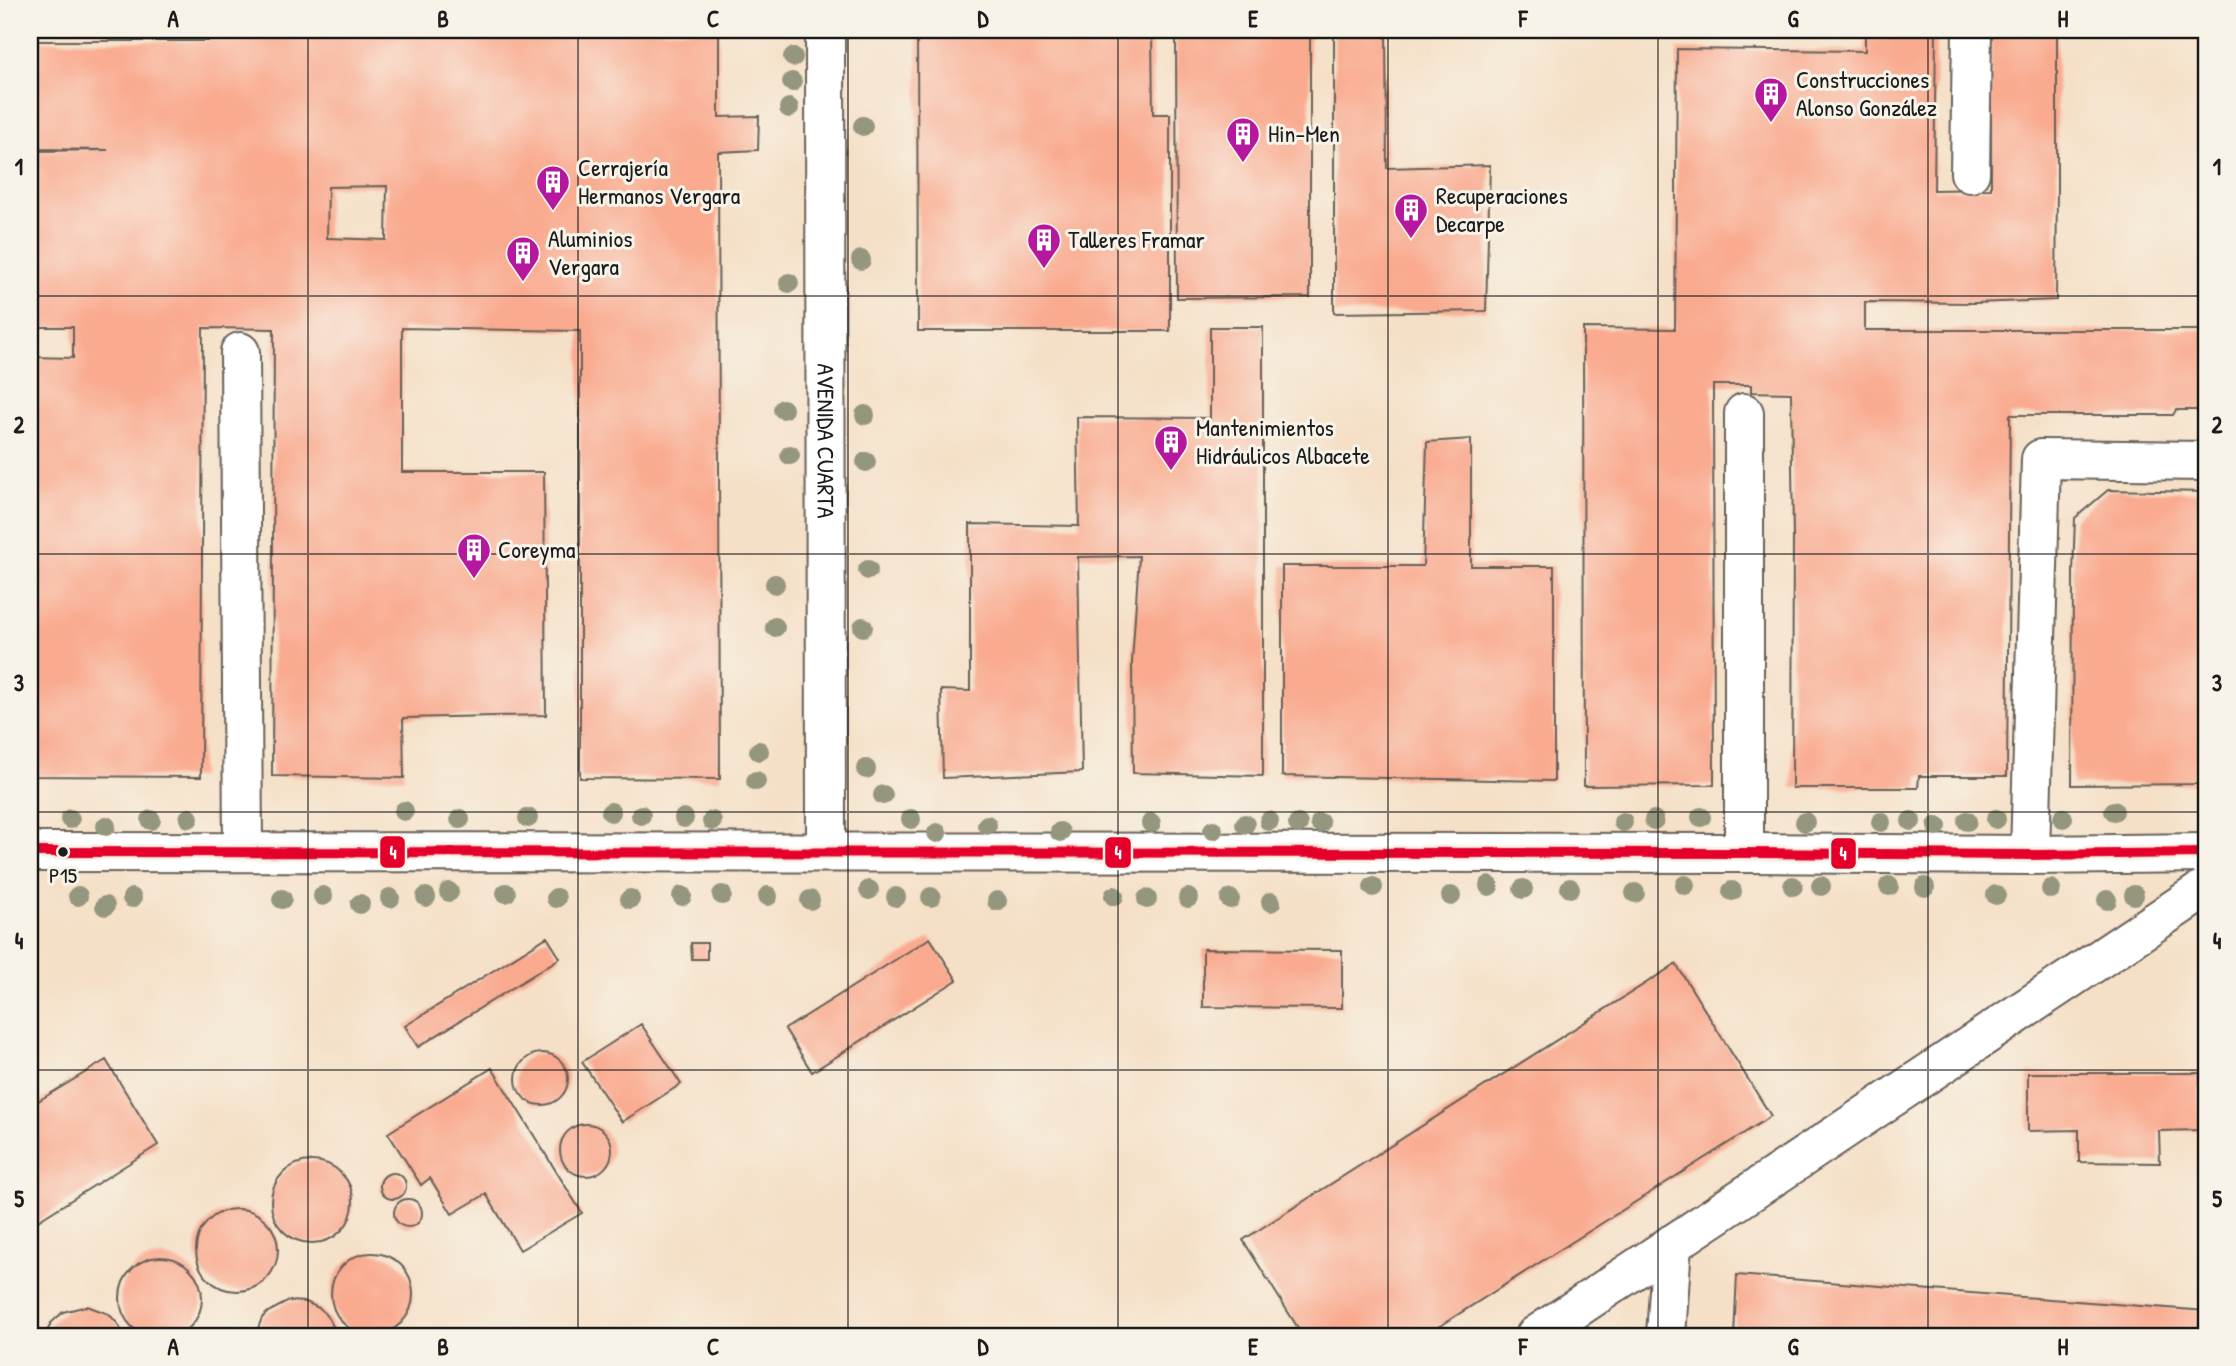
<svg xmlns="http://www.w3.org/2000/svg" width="2236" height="1366" font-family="'Patrick Hand',sans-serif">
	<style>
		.building { fill: #f9aa8f; fill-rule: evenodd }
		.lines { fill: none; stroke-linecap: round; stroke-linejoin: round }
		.minor-casing { stroke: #686158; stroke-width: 42 }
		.minor { stroke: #fff; stroke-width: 38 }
		.bus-1-casing { stroke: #f7f3e8; stroke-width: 16 }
		.bus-1 { stroke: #e4002b; stroke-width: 10 }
		.tree { fill: #94967d }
		.grid { fill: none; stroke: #1c1c1c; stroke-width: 2; stroke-opacity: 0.55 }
		.bus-dot { fill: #1c1c1c; stroke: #f7f3e8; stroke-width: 2.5 }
		.labels { text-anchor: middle; stroke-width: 6; stroke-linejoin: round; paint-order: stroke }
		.bus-label { font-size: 22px; fill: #1c1c1c; stroke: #f7f3e8 }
		.poi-label { font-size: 24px; fill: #1c1c1c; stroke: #f7f3e8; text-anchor: start }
		.street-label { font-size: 24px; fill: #1c1c1c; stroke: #f7f3e8 }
		.line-badge { stroke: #f7f3e8; stroke-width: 2.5 }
		.badge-label { font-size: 19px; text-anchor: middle; font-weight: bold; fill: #fff }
		.neatline { fill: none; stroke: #1c1c1c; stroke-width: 2.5 }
		.grid-label { font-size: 23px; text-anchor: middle; font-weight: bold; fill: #1c1c1c }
	</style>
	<rect width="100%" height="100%" fill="#f7f3e8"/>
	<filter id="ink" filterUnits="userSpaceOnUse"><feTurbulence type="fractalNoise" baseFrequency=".0143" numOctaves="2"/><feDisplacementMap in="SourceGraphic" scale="14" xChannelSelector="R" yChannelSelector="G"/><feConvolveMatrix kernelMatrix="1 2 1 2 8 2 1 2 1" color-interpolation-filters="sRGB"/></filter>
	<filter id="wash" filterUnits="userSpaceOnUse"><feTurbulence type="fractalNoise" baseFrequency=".00686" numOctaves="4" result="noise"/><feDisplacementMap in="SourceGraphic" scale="28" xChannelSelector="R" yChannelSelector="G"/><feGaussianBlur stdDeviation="1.57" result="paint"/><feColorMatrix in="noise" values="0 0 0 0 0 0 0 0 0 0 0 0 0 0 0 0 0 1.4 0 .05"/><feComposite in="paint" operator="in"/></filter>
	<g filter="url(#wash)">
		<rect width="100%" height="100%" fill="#f5e0c7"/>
		<g id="blocks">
			<path class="building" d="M208,30H719V117L759,116L758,150L718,152L720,779L580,778V331L402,328V472H544L546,715L403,718L404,778L272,776L274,329L203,328L201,777L30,776V357L73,358V327H30V151L108,150L30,149V41H208ZM387,186L386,240L327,238L328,187Z
				M917,30H1152L1153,114H1170V331H918Z
				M1176,30H1310V297L1177,298Z
				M1334,30H1386L1387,168L1490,165L1486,311L1334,313Z
				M1865,30H1936L1934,190L1991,189V30H2057V189L2056,300L1974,303L1865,302V330H2206V410H2176L2173,415H2010L2007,776H1919L1918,788H1792L1793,537L1791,393L1751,392V385H1713L1714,785L1584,786L1583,328L1675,329L1677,49L1865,51Z
				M1210,327H1263V776L1133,773L1132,662L1139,556L1078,557L1082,772L943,778L941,690L970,691V524L1079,526L1077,417L1210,418Z
				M1471,439V566H1554V781L1282,776V566H1423L1427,442Z
				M2108,490L2206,492V784L2072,785L2073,573L2075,518Z
				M547,937L560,958L418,1047L405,1026Z
				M930,938L957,980L812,1072L785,1029Z
				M691,943H707V959H692Z
				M1203,949L1342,950V1008L1203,1007Z
				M1676,964L1771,1116L1424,1336H1303L1243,1240Z
				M641,1024L681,1084L622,1122L582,1062Z
				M516 1079a26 26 0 1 1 52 0a26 26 0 1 1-52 0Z
				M106,1060L158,1145L30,1226V1106Z
				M492,1068L582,1213L520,1250L486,1194L452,1214L430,1178L421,1185L388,1133Z
				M2028,1073H2200V1130L2159,1131L2160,1163L2079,1162V1130L2028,1131Z
				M560 1150a26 26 0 1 1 52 0a26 26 0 1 1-52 0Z
				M271 1202a41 41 0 1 1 82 0a41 41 0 1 1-82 0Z
				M380 1186a13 13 0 1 1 26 0a13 13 0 1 1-26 0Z
				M394 1213a14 14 0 1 1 28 0a14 14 0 1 1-28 0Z
				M196 1250a41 41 0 1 1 82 0a41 41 0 1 1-82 0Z
				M331 1294a41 41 0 1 1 82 0a41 41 0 1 1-82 0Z
				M120 1298a41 41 0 1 1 82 0a41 41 0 1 1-82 0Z
				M1737,1275L2206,1311V1336H1734Z
				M289,1301L306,1302L321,1309L331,1322L337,1336H255L262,1318L268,1312Z
				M87,1306L109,1314L118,1324L124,1336H45L51,1323L63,1312Z"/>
		</g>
	</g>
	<g filter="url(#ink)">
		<use href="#blocks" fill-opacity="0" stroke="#686158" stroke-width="2"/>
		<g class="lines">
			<g class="minor-casing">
				<g id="minor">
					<path id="s1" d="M825,30L826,852"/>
					<path d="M1970,173L1972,30"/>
					<path d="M240,352L243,852"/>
					<path d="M30,852L1744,853L2030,855L2206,853"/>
					<path d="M1744,853V413"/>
					<path d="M2030,855L2041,459L2206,461"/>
					<path d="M1535,1336L2206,888"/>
					<path d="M1666,1336L1672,1244"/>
				</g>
			</g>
			<use href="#minor" class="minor"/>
			<g class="bus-1-casing">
				<path id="bus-1" d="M30,852L1744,853L2030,855L2206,853"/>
			</g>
			<use href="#bus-1" class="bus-1"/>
		</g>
		<g class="tree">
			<circle cx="793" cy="57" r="10"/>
			<circle cx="792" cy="82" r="10"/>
			<circle cx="789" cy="108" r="10"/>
			<circle cx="863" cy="126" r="10"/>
			<circle cx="861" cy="260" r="10"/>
			<circle cx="789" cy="283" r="10"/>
			<circle cx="783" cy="409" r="10"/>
			<circle cx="865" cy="415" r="10"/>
			<circle cx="790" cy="455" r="10"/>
			<circle cx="866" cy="462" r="10"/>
			<circle cx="868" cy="570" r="10"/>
			<circle cx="775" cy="584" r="10"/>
			<circle cx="775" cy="627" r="10"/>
			<circle cx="863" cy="627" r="10"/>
			<circle cx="759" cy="751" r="10"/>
			<circle cx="866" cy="769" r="10"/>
			<circle cx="756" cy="781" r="10"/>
			<circle cx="883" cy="795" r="10"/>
			<circle cx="404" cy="811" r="10"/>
			<circle cx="2114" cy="811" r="10"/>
			<circle cx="611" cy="812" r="10"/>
			<circle cx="641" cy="815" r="10"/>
			<circle cx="1701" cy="817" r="10"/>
			<circle cx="189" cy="818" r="10"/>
			<circle cx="528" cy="818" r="10"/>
			<circle cx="684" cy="818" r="10"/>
			<circle cx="2063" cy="818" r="10"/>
			<circle cx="70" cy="819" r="10"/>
			<circle cx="460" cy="819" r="10"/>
			<circle cx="911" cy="819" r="10"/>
			<circle cx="1996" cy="819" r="10"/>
			<circle cx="151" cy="820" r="10"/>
			<circle cx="1654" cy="820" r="10"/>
			<circle cx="712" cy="821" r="10"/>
			<circle cx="1269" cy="821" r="10"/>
			<circle cx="1911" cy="821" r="10"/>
			<circle cx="1967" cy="821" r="10"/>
			<circle cx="1623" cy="822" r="10"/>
			<circle cx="1805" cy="822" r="10"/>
			<circle cx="1881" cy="822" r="10"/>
			<circle cx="1151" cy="823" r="10"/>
			<circle cx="1320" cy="823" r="10"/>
			<circle cx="1245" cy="824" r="10"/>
			<circle cx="1298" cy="824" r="10"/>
			<circle cx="987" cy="825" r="10"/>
			<circle cx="106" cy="826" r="10"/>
			<circle cx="1937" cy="826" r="10"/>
			<circle cx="1213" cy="830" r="10"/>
			<circle cx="1060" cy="832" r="10"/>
			<circle cx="937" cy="833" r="10"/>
			<circle cx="1685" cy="885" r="10"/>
			<circle cx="1489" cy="886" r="10"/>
			<circle cx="1793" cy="886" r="10"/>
			<circle cx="1821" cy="886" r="10"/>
			<circle cx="1889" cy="886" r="10"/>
			<circle cx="1373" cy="887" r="10"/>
			<circle cx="1925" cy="887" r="10"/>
			<circle cx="1570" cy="888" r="10"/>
			<circle cx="1523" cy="889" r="10"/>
			<circle cx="2051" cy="889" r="10"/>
			<circle cx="869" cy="890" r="10"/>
			<circle cx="1732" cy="891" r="10"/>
			<circle cx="449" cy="892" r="10"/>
			<circle cx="506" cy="893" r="10"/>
			<circle cx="1635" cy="893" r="10"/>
			<circle cx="722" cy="895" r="10"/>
			<circle cx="1996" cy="895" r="10"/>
			<circle cx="2134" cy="895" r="10"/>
			<circle cx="78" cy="896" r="10"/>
			<circle cx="323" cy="896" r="10"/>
			<circle cx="682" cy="896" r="10"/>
			<circle cx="768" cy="896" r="10"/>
			<circle cx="1114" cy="896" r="10"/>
			<circle cx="1451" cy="896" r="10"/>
			<circle cx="426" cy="897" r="10"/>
			<circle cx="896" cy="897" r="10"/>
			<circle cx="931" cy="897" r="10"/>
			<circle cx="132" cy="898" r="10"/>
			<circle cx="390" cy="898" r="10"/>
			<circle cx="556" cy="898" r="10"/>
			<circle cx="1188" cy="898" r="10"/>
			<circle cx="282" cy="899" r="10"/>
			<circle cx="630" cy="899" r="10"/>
			<circle cx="1147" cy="899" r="10"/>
			<circle cx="1230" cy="899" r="10"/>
			<circle cx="810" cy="900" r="10"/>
			<circle cx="2107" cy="900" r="10"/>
			<circle cx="997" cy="901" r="10"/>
			<circle cx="1271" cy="902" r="10"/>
			<circle cx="360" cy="904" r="10"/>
			<circle cx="105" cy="906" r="10"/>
		</g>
	</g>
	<path class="grid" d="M308,30V1336M578,30V1336M848,30V1336M1118,30V1336M1388,30V1336M1658,30V1336M1928,30V1336M30,296H2206M30,554H2206M30,812H2206M30,1070H2206"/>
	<defs>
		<g id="building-pin" transform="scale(1.75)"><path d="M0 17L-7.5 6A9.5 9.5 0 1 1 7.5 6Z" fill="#b5179e" stroke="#f7f3e8"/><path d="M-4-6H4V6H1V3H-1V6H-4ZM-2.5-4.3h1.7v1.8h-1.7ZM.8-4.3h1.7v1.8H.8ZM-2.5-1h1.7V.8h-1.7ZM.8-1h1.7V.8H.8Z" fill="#fff"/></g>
	</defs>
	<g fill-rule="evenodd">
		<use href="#building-pin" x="1771" y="94"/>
		<use href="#building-pin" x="1243" y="134"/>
		<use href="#building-pin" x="553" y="182"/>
		<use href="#building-pin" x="1411" y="210"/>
		<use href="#building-pin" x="1044" y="240"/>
		<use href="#building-pin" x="523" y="253"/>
		<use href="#building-pin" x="1171" y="442"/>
		<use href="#building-pin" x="474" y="550"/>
	</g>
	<circle class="bus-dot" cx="63" cy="852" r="6"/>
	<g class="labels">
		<g class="bus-label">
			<text x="63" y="883">P15</text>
		</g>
		<g class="poi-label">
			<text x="1796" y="88">Construcciones<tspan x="1796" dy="28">Alonso González</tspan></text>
			<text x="1268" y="142">Hin-Men</text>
			<text x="578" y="176">Cerrajería<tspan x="578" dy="28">Hermanos Vergara</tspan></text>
			<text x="1436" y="204">Recuperaciones<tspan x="1436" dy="28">Decarpe</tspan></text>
			<text x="548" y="247">Aluminios<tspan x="548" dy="28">Vergara</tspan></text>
			<text x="1068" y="248">Talleres Framar</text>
			<text x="1196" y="436">Mantenimientos<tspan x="1196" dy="28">Hidráulicos Albacete</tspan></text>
			<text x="498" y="558">Coreyma</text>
		</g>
		<g class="street-label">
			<text dy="8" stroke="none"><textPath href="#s1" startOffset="411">AVENIDA CUARTA</textPath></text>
		</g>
	</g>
	<g class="line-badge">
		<rect x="379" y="835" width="27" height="34" rx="7" fill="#e4002b"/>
		<rect x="1104" y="836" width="28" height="33" rx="7" fill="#e4002b"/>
		<rect x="1830" y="837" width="27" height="33" rx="7" fill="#e4002b"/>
	</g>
	<g class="badge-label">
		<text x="393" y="859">4</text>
		<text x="1118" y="859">4</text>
		<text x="1843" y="860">4</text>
	</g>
	<rect width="2236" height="1366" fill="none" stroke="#f7f3e8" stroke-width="77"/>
	<rect x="38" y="38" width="2160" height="1290" class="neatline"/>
	<g class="grid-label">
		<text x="173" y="27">A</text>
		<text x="443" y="27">B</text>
		<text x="713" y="27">C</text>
		<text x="983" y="27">D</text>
		<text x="1253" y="27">E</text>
		<text x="1523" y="27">F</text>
		<text x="1793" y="27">G</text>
		<text x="2063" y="27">H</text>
		<text x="19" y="175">1</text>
		<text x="2217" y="175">1</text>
		<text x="19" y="433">2</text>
		<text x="2217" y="433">2</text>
		<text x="19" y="691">3</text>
		<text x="2217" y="691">3</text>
		<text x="19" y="949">4</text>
		<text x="2217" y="949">4</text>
		<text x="19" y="1207">5</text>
		<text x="2217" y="1207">5</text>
		<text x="173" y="1355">A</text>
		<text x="443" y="1355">B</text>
		<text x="713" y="1355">C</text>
		<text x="983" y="1355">D</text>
		<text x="1253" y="1355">E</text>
		<text x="1523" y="1355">F</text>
		<text x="1793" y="1355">G</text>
		<text x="2063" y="1355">H</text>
	</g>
</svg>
